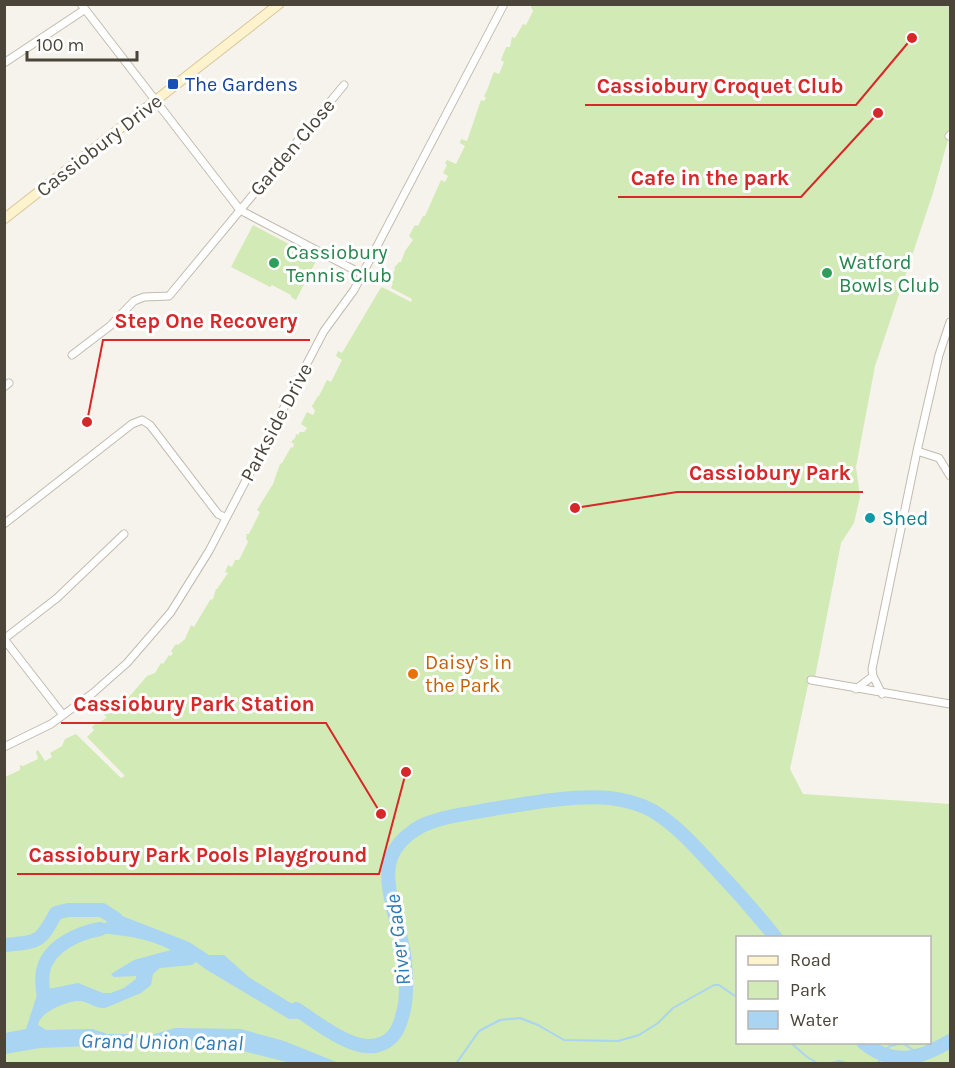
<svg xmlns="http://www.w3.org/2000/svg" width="955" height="1068" font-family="Karla,sans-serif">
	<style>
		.green { fill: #d2eab5; fill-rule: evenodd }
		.water { fill: #a9d4f2 }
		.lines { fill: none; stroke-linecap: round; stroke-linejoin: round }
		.stream { stroke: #a9d4f2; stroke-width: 2 }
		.river { stroke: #a9d4f2; stroke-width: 14 }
		.street-casing { stroke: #c2bbae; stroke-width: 9 }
		.secondary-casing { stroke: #d6c79b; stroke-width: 11 }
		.street { stroke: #fff; stroke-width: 7 }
		.secondary { stroke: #fff3cd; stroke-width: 9 }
		.transit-dot { fill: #1a4fb4; stroke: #fff; stroke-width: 2 }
		.leisure-dot { fill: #2e9e5b; stroke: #fff; stroke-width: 2 }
		.culture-dot { fill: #0f9aa8; stroke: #fff; stroke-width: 2 }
		.food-dot { fill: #e8710a; stroke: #fff; stroke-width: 2 }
		.labels { text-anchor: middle; stroke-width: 6; stroke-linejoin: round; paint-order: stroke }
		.transit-label { font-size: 20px; fill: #164399; stroke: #fff; text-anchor: start }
		.street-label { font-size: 20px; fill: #4b4439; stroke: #fff }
		.leisure-label { font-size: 20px; fill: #27864d; stroke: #fff; text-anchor: start }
		.culture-label { font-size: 20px; fill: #0d838f; stroke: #fff; text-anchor: start }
		.food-label { font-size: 20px; fill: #c56008; stroke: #fff; text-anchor: start }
		.water-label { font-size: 21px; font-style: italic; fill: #2e7ab2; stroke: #fff }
		.leader { fill: none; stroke: #d62828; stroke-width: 2 }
		.callout-dot { fill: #d62828; stroke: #fff; stroke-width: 2 }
		.callout-label { font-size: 21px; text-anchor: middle; font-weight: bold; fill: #d62828; stroke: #fff; stroke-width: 6; stroke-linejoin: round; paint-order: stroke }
	</style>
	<rect width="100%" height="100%" fill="#f6f3ec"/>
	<path class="green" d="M532,5H950V133L933,193L875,366L856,467L860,497L854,523L841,543L815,677L808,685L790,769L803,794L950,804V1063L5,1064V777L20,770V765L23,766L38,759L36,752L38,750L45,761L52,757L50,753L62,746L65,739L76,734L121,778L125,776L87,737L94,730L92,727C96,722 102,722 107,717L104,715L107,712L109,714L124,703L121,700L126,695L129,697L147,676L155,673L161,663L163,664L169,655L171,656L173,653L171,651L176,644L178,645L185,639L191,625L194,627L210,600L213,599L216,589H217L228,573L225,572L228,565L232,567L235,560H239L248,542L246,538L247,535L245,534H249C253,526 256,520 260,512L257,510L273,484L280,464L282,463L291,447L293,448L294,444L291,442L295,438L296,434L298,435L300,432H304L307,428L301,424L307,412L313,415L315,411L312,406L318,396H319L327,380L331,382L342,360L336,356L338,351L342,353L380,289L382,287L411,302L412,299L391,288L393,283L390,281L395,269L394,268L399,262H401L405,251L413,240L409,236L415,225L418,226L423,216H425L441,180L445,182L448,176L443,173L447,165L445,163L447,160L456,164L465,146L460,143L461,139L467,141L481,100L484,101L486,98L484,96C489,88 490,80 494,72L499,74L504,62L501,60L506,47H510L512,37L515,38L523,24L526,25L533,11L531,7ZM738,938H930V1042H738Z
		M253,225L317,259L296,300L291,297V295L272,285L270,287L231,267Z"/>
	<path class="water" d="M102,910L117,914L189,942L209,955H224L250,978L297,1007L310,1018L289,1019L207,970L196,962L192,965L160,968L153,974L151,985L141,993L105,1008C95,1009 87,1000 77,1001C65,1002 40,1012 38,1025L46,1030L92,1029L108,1034H155L175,1028L241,1029L284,1041L339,1063H291L243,1051L168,1043L153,1039L109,1037L89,1046L40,1048L5,1054V1033L26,1029L39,989L43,984L49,989L78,983L103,993H111L124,988L136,979V976L114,977L111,974L134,960L171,950C144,936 114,934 83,932L110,921Z"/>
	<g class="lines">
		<path class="stream" d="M790,1042L807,1057L819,1064
			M881,1053L890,1046L902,1043L915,1051L927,1054
			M454,1064L458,1061L479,1031L500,1020L520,1018L538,1025L564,1040L618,1041L639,1035L658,1023L673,1008L714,985H719L738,998
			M828,1064L839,1061L851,1064
			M875,1064L889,1055"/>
		<path class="river" d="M4,945C39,942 40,943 56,913L68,910H102L116,919
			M44,999C43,990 41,980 43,971C48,946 78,933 100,929
			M296,1009C320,1024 365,1064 392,1037C400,1029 403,1015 405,1004C407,988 406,971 404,954C400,926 379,878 393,853C400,839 416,827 431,822C450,815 472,813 493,809C530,803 572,795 610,798C625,800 639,803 653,811C676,825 695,846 713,866C735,889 756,913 776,938
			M863,1042C893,1067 920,1059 950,1041"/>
		<g class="street-casing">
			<path id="street" d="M81,4L240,210L362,274
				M4,63L84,10
				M949,136L950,135
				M72,355L110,326L134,301L144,297L169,296L344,85
				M4,387L9,383
				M917,451L939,458L950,476
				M4,524L132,424L142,420L150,425L218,514L226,518
				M4,639L57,598L124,534
				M4,639L63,715
				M811,680L950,704
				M856,689L873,676
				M882,694L873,676L872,669L917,451L939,355L950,322
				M4,747L51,724L93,693L127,663L171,612L209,551L324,331L354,290L504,4"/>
		</g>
		<g class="secondary-casing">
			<path id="secondary" d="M4,219L279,4"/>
		</g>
		<use href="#street" class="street"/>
		<use href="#secondary" class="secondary"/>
	</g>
	<rect class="transit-dot" x="167" y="78" width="12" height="12" rx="3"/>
	<g class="leisure-dot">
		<circle cx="274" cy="263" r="6"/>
		<circle cx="827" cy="273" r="6"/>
	</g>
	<circle class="culture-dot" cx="870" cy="518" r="6"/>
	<circle class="food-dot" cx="413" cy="674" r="6"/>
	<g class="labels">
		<g class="transit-label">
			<text x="185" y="91">The Gardens</text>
		</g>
		<g class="street-label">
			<text transform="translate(99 145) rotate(-38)" y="7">Cassiobury Drive</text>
			<text transform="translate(292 147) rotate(-50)" y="7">Garden Close</text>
			<text transform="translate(276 422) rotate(-62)" y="7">Parkside Drive</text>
		</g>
		<g class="leisure-label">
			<text x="286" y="259">Cassiobury<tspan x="286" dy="23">Tennis Club</tspan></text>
			<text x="839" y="269">Watford<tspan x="839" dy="23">Bowls Club</tspan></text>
		</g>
		<g class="culture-label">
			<text x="882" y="525">Shed</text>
		</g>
		<g class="food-label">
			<text x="425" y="669">Daisy’s in<tspan x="425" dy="23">the Park</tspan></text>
		</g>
		<g class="water-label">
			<text transform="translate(398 940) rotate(-97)" y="7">River Gade</text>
			<text transform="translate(162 1042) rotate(1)" y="7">Grand Union Canal</text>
		</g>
	</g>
	<path class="leader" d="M912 38L856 105H585M878 113L801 197H618M87 422L103 340H310M575 508L677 492H863M381 814L326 723H61M406 772L379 874H17"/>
	<g class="callout-dot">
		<circle cx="912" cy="38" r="6"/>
		<circle cx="878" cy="113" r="6"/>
		<circle cx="87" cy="422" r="6"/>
		<circle cx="575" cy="508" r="6"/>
		<circle cx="381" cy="814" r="6"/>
		<circle cx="406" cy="772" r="6"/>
	</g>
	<g class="callout-label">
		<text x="720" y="93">Cassiobury Croquet Club</text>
		<text x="710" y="185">Cafe in the park</text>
		<text x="206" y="328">Step One Recovery</text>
		<text x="770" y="480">Cassiobury Park</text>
		<text x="194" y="711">Cassiobury Park Station</text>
		<text x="198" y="862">Cassiobury Park Pools Playground</text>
	</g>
	<rect width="955" height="1068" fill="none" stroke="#4b4439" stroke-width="12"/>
	<rect x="736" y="936" width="195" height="108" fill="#ffffff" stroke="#b7b4b0" stroke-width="1.5"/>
	<rect x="748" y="956" width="30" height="9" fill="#fff3cd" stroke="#b7b4b0" stroke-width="1.5"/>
	<text x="790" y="966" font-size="18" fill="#4b4439">Road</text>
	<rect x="748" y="981" width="30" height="18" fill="#d2eab5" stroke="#b7b4b0" stroke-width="1.5"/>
	<text x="790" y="996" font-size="18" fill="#4b4439">Park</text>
	<rect x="748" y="1011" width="30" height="18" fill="#a9d4f2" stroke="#b7b4b0" stroke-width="1.5"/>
	<text x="790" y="1026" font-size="18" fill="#4b4439">Water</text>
	<path d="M27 51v9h110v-9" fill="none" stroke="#4b4439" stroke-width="3"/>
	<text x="36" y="51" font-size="18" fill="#4b4439" stroke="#ffffff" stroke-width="4.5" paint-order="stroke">100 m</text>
</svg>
